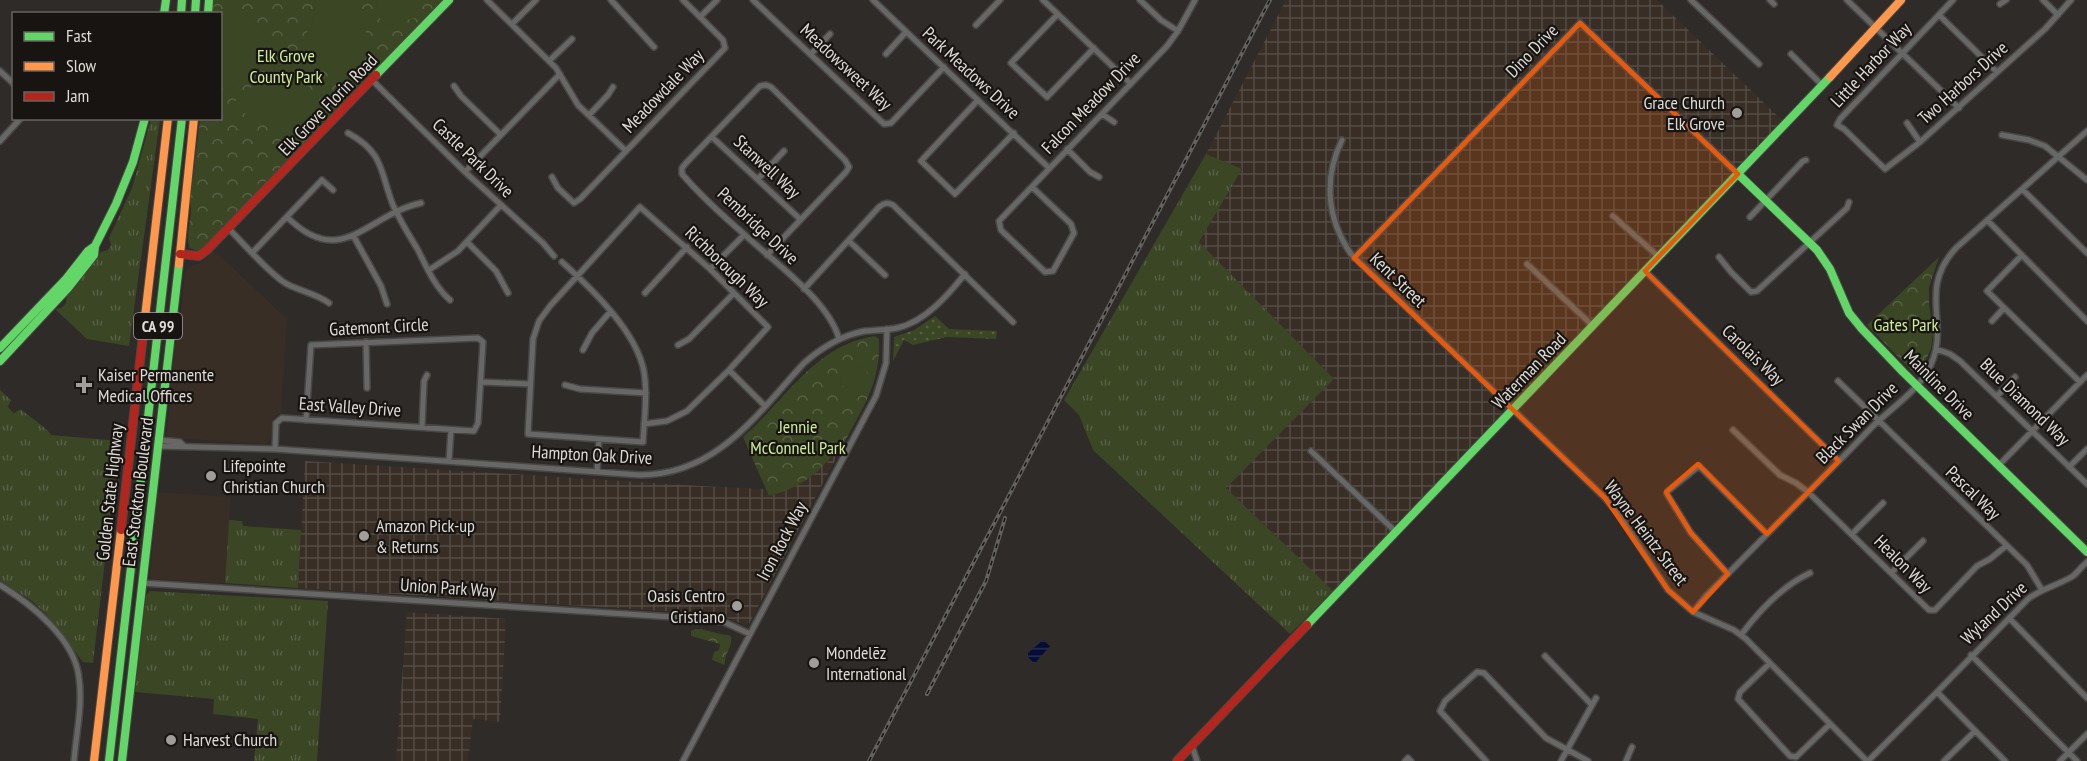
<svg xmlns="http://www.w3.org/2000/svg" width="2087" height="761" font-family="'PT Sans Narrow',sans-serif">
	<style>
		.built { fill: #382e25 }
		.industrial { fill: url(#industrial-grid) }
		.grass { fill: url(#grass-tufts) }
		.park { fill: url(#park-crowns) }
		.garden { fill: url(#garden-dots) }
		.pitch { fill: #3b4625 }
		.water { fill: url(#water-rules) }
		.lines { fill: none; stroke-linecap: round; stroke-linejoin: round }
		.street-casing { stroke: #494745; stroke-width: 8 }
		.fast-casing { stroke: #494745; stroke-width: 10 }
		.slow-casing { stroke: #494745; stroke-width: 10 }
		.jam-casing { stroke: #494745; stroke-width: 10 }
		.street { stroke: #676765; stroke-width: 5 }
		.fast { stroke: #63d668; stroke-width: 8 }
		.slow { stroke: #ff974d; stroke-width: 8 }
		.jam { stroke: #b3261e; stroke-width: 8 }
		.rail-casing { stroke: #63625f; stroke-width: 4 }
		.rail { stroke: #171411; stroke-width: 1.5; stroke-dasharray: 4.5; stroke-linecap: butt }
		.marked { fill: #e8590c; fill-opacity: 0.2; stroke: #e8590c; stroke-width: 4.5; stroke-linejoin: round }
		.poi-dot { fill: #a19d9a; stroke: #171411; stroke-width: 2 }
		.labels { text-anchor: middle; stroke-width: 4.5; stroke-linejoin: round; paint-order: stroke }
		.shield { fill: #171411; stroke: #a39f9c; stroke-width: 1.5 }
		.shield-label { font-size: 16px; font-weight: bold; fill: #dfdbd7 }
		.street-label { font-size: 18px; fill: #dfdbd7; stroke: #171411 }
		.park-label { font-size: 18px; fill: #ceee94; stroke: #171411 }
		.poi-label { font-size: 18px; fill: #dfdbd7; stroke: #171411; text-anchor: start }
	</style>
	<defs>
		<pattern id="industrial-grid" width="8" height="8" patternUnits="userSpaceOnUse" patternTransform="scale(1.5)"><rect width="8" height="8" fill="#382e25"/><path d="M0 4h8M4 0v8" fill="none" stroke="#544c44"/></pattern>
		<pattern id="grass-tufts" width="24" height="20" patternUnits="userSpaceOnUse" patternTransform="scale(1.5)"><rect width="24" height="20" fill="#3b4625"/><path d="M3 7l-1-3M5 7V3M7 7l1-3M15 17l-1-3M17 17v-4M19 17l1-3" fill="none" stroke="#576044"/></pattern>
		<pattern id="park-crowns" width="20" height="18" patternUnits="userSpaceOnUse" patternTransform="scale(1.5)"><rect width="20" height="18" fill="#3b4625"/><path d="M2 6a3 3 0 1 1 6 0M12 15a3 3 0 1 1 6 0" fill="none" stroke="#576044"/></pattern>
		<pattern id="garden-dots" width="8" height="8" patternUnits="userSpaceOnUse" patternTransform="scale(1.5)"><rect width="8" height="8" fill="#3b4625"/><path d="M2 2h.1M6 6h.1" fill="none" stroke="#576044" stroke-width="1.8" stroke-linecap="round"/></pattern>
		<pattern id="water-rules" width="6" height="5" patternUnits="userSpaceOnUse" patternTransform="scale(1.5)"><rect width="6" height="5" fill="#040d36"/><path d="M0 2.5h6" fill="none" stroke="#283052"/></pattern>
	</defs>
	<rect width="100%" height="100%" fill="#2e2b28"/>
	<path class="built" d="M212,252H216L287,319L281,413L273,417L270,439L266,444L172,438L167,435L174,350L180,327L185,272L189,267L202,262Z
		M157,492L231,497L225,583L154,579L150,578Z"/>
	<path class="industrial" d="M1286,0H1657L1786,124L1336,594L1226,488L1334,379L1199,242L1242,169L1206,154Z
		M840,444L843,445L749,624L745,625L722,616L697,613L298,588L305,461L700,486L765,489L769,496L787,491L807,480L826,464Z
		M407,612L506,619L500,722L473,719L468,761H396Z"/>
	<path class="grass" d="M151,119H160L129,346L87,339L55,309L61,308L66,303L67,295L101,252L108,250L111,245L109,238L132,188Z
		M1206,154L1242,169L1199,242L1334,379L1226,488L1333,591L1290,634L1093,450L1079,415L1064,400Z
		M0,390L11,400L8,407L14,413L21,409C28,416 49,429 51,435L119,441L93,663L83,662L45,613L32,601L0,580Z
		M229,520L242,521L243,526L301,530L298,588L225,583Z
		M150,591L328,601L317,761H254L258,719L213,714L214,699L135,692L146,595Z"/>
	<path class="park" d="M214,0H444L230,222L204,248L197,251L190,248C184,233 194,216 190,202L200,119L220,118V14L212,13Z
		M1939,257L1929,287V302L1933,334L1931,349L1921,370L1914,373L1867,325Z
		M875,336L879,339C881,383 863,407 843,445L840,444C824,471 799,489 769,496L743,437C786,400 814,345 875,336Z
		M696,629C708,629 717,635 729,635L731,637C733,648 724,652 725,665L712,660L714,652L719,650L720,644L691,636V631Z"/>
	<path class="garden" d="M935,316L949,329L997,331L996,339L947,337L913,345L904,340L893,361L894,337L914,330Z"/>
	<path class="pitch" d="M326,0C332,0 340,0 345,0C351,2 355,9 358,14C371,34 369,57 358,78L303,48L301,42Z
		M376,0H410L415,18L382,26Z
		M231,2H235L276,45V53L226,92L221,85L220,13Z
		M282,61L290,62L327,111C299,143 258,132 234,102Z
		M850,363L866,369L867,372L861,390L857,391L842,386L840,382L846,365Z"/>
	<path class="water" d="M1043,640L1050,646L1036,662H1033L1028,657V653Z"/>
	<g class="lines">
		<g class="street-casing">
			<path id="street" d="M487,0L556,68L578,105L626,151
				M611,0L654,47
				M753,0L884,124L891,123L944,67
				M873,0L1049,168
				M1043,0L1130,83
				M1140,0L1161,20L1178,31
				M1691,0L1759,64
				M1770,0L1774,4
				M1847,0L1959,108
				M1953,0L1840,119L1837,125L1844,129L1885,169L1920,142L2045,29L2071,0
				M2043,0L2058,15
				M2000,4L2006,0
				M1058,14L1011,63L1047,97L1094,48
				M1939,15L1997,72
				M700,17L717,0
				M512,24L536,0
				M976,25L1000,0
				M811,54L830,34
				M886,54L906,32
				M1791,54L1822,85
				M549,61L572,39
				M0,71L14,84
				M372,80L465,172L543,243L554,256
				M454,86L461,96L500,134
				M978,100L921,161L955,194L1014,133
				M1102,114L1114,122
				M589,115L608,95L613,87
				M1907,123L1920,142
				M348,133C385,153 380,173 393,205C400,221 409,235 418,250C427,268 435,287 450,300
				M2002,135L2029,140L2045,146L2087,180
				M712,137L800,219
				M1342,140C1323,179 1327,219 1351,254L1605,498L1619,515L1668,590L1693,612L1734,630L1746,639L1867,761
				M0,141L21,118
				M1067,149L1090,172L1099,177
				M465,172L560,74
				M552,177L558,188L574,203L580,199L725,48L723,40L683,0
				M758,179L784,151
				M1032,187L1071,224L1074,233L1053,271L1045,272L1001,230L999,221L1167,46L1178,31L1195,0
				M2022,189L2087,253
				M1613,216L1659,257
				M287,217C342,271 366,215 421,203
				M1750,217L1803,161L1806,160
				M1987,220L2087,321
				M229,229C245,245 267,271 285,283C299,291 315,293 329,303
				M353,235L381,286L387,304
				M849,241L885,275
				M467,242L496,271L508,293
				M253,252L322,180L333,190
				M767,255L846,172L849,167L845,160L771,87L766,85L760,86L686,163L682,168V174C701,196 723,216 745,235C774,262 829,301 839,339
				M2022,255L1987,291L2080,382
				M1719,257L1731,272L1751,292L1757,291L1847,208L1849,202
				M1354,258L1580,23L1738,174
				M562,262C592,289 637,332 644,372C648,395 644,419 643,442L528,434L533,339L539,321L550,306L640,207L710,269L768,327L729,370L687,411L667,421L644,424
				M1527,264L1593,326
				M710,269L744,235
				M429,270L458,251L501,205
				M1645,271L1839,461
				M804,289L879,207C884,203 887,202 893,205L1013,322
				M645,293L687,247
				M1992,321L2004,308
				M366,342L367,388
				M678,345L689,339L734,293
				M1936,349L1950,354L1960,361L2087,484
				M583,350L592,333L610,312
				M729,370L765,406
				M1838,381L2027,565L2042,590
				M482,382L530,384
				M565,385L580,389L646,393
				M1997,396L2015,377
				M422,427L424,381L427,375
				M1733,430L1780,475L1796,483L1808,492L1929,610H1935L1977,566L1990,559L2006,546
				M159,440L180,442L183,445
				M158,446L275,449L640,475C717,475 757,414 804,363C821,348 843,335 865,331C876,330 887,330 897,328C925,322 948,295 965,274
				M275,449L276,423L282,418L474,431L478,423L483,342L478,338L311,345L306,420
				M1311,451L1396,532
				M449,461L451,430
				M1998,466L2087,375
				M2069,467L2087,449
				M597,471L599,439
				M1852,534L1883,503
				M1891,573L1923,541
				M1728,574L1691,533L1667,494L1668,491L1699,466L1767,534
				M142,583L689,618L724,622L750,634
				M0,585C31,604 75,639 79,678C83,705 76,734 74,761
				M1693,612L1706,596C1761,540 1817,484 1872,427C1890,409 1914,394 1927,372C1954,327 1915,292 1956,248L2087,131
				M2009,618L2087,698
				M1741,635C1759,611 1782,586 1810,573
				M1971,655L2077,761
				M1545,656L1591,704
				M1770,663L1740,692L1738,699L1790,756L1796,757L1830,724
				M1192,746L1197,761
				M683,761L876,396L886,363L887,329
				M1405,761L1408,758L1411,761
				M1486,761L1440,711L1445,701L1477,672L1484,673L1546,738L1588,761
				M1561,761L1596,698
				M1626,761L1632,747
				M1868,761L1937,692
				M1944,761L1975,731
				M2005,761L1937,692L2028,599C2042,588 2059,585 2073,576C2078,572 2082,566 2087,562
				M2060,761L2087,734"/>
		</g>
		<g class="fast-casing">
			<path id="fast" d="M164,14L166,0
				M181,14L182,0
				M195,14L196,0
				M208,14L209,0
				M376,75L449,0
				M1738,174L1817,250L1830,269L1849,313L1862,329L1903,372L2087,552
				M0,348L66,279L88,251L95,246
				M0,361L68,288L94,255L95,246L116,204L133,162L145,118
				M1307,625L1830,77
				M109,761L182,118
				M122,761L179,264"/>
		</g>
		<g class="slow-casing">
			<path id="slow" d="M1830,77L1901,0
				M179,264L194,118
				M144,326L168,118
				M94,761L121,530"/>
		</g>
		<g class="jam-casing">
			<path id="jam" d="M180,254L199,256L207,250L376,75
				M121,530L144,326
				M1177,761L1307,625"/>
		</g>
		<use href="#street" class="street"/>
		<use href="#fast" class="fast"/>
		<use href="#slow" class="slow"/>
		<use href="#jam" class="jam"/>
		<g class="rail-casing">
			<path id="rail" d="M927,694L986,581L1005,518
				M869,761L1270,0"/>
		</g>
		<use href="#rail" class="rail"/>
	</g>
	<path class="marked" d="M1580,23L1738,174L1645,271L1839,461L1767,534L1698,464L1666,492L1691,533L1728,574L1693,612L1668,590L1605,498L1354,258Z"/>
	<g class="poi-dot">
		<circle cx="1737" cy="113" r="6"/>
		<path d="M81 376h6v6h6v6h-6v6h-6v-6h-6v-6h6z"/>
		<circle cx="211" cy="476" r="6"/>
		<circle cx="364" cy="536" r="6"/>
		<circle cx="737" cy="606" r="6"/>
		<circle cx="814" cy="663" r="6"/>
		<circle cx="171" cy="740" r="6"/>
	</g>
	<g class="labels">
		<rect class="shield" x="134" y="313" width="48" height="26" rx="4.5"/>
		<g class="shield-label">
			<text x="158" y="332">CA 99</text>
		</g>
		<g class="street-label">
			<text transform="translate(1532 51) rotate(-46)" y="6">Dino Drive</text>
			<text transform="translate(1871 65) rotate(-47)" y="6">Little Harbor Way</text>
			<text transform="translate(846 67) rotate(43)" y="6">Meadowsweet Way</text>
			<text transform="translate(971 73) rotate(43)" y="6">Park Meadows Drive</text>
			<text transform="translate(1963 83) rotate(-42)" y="6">Two Harbors Drive</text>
			<text transform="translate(663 91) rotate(-46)" y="6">Meadowdale Way</text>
			<text transform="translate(1091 103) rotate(-46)" y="6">Falcon Meadow Drive</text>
			<text transform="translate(328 105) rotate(-46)" y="6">Elk Grove Florin Road</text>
			<text transform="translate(473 158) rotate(44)" y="6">Castle Park Drive</text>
			<text transform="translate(767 167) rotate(43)" y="6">Stanwell Way</text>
			<text transform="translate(758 226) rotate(43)" y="6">Pembridge Drive</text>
			<text transform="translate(727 267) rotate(44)" y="6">Richborough Way</text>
			<text transform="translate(1398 280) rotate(44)" y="6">Kent Street</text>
			<text transform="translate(379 327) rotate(-3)" y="6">Gatemont Circle</text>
			<text transform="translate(1753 355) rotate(44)" y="6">Carolais Way</text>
			<text transform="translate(1529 371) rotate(-46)" y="6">Waterman Road</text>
			<text transform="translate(1939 385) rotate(45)" y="6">Mainline Drive</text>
			<text transform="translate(2025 402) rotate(44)" y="6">Blue Diamond Way</text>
			<text transform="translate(350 407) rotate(4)" y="6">East Valley Drive</text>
			<text transform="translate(1857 423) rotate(-45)" y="6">Black Swan Drive</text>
			<text transform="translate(592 455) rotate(3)" y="6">Hampton Oak Drive</text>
			<text transform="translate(110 492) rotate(-84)" y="6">Golden State Highway</text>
			<text transform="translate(138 492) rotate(-83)" y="6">East Stockton Boulevard</text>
			<text transform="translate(1973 493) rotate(44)" y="6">Pascal Way</text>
			<text transform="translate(1646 533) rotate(53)" y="6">Wayne Heintz Street</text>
			<text transform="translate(782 541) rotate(-62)" y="6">Iron Rock Way</text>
			<text transform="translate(1903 564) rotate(45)" y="6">Healon Way</text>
			<text transform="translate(448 588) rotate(4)" y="6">Union Park Way</text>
			<text transform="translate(1994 613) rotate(-43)" y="6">Wyland Drive</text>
		</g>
		<g class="park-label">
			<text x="286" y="62">Elk Grove<tspan x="286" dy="21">County Park</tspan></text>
			<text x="1906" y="331">Gates Park</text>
			<text x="798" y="433">Jennie<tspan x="798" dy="21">McConnell Park</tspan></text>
		</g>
		<g class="poi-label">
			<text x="1725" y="109" text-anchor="end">Grace Church<tspan x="1725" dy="21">Elk Grove</tspan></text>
			<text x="98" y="381">Kaiser Permanente<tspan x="98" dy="21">Medical Offices</tspan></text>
			<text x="223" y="472">Lifepointe<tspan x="223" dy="21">Christian Church</tspan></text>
			<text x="376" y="532">Amazon Pick-up<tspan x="376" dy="21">&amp; Returns</tspan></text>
			<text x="725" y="602" text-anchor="end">Oasis Centro<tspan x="725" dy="21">Cristiano</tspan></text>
			<text x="826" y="659">Mondelēz<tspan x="826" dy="21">International</tspan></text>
			<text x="183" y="746">Harvest Church</text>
		</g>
	</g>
	<rect x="12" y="12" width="210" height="108" fill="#171411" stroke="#676460" stroke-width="1.5"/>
	<rect x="24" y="32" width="30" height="9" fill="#63d668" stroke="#676460" stroke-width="1.5"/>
	<text x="66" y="42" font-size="18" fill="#dfdbd7">Fast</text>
	<rect x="24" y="62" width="30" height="9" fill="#ff974d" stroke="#676460" stroke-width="1.5"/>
	<text x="66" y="72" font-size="18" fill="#dfdbd7">Slow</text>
	<rect x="24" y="92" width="30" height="9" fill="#b3261e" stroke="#676460" stroke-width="1.5"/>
	<text x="66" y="102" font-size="18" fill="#dfdbd7">Jam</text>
</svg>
